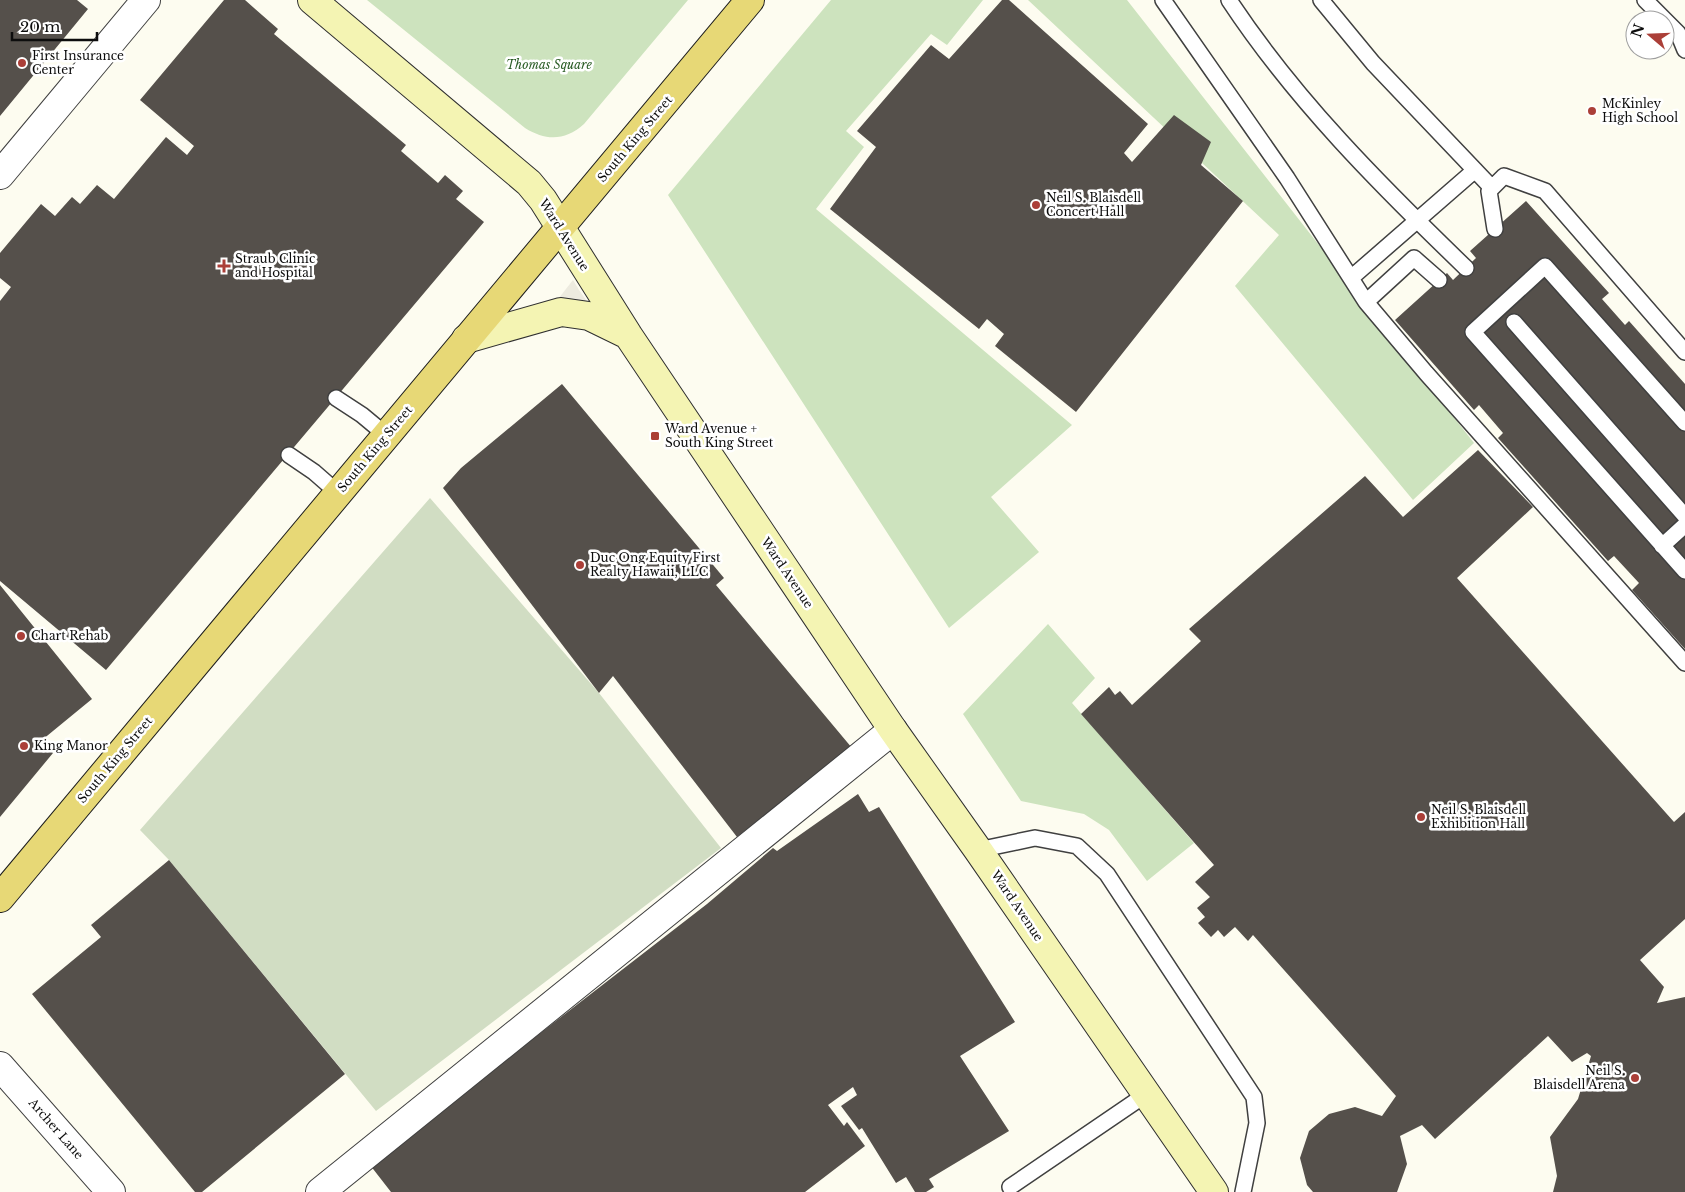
<svg xmlns="http://www.w3.org/2000/svg" width="1685" height="1192" font-family="'Libre Baskerville',serif">
	<style>
		.green { fill: #cde3be }
		.cemetery { fill: #d1ddc3 }
		.plaza { fill: #edebdf }
		.building { fill: #55504b }
		.lines { fill: none; stroke-linecap: round; stroke-linejoin: round }
		.service-casing { stroke: #404040; stroke-width: 18 }
		.minor-casing { stroke: #404040; stroke-width: 30 }
		.secondary-casing { stroke: #2f2f2f; stroke-width: 30 }
		.primary-casing { stroke: #1e1e1e; stroke-width: 30 }
		.service { stroke: #fff; stroke-width: 15 }
		.minor { stroke: #fff; stroke-width: 28 }
		.secondary { stroke: #f4f4b3; stroke-width: 28 }
		.primary { stroke: #e7d876; stroke-width: 28 }
		.poi-dot { fill: #ab3f38; stroke: #fff; stroke-width: 2 }
		.labels { text-anchor: middle; stroke-width: 5; stroke-linejoin: round; paint-order: stroke }
		.poi-label { font-size: 12px; fill: #0d0d0d; stroke: #fff; text-anchor: start }
		.park-label { font-size: 12px; font-style: italic; fill: #2b5d26; stroke: #fff }
		.street-label { font-size: 12px; fill: #0d0d0d; stroke: #fff }
	</style>
	<rect width="100%" height="100%" fill="#fdfcf0"/>
	<path class="green" d="M367,0H688L584,124C565,141 546,141 525,128Z
		M831,0H983L947,45L931,34L846,131L864,147L816,209L1072,425L991,497L1039,552L949,628L668,195Z
		M1028,0H1127L1474,443L1413,500L1235,286L1279,235Z
		M1048,624L1095,678L1072,703L1194,843L1147,881L1109,830L1084,814L1021,801L963,714Z"/>
	<path class="cemetery" d="M430,498L599,693L721,848L376,1111L169,860L140,830Z"/>
	<path class="plaza" d="M573,280L579,290L593,310L555,303Z"/>
	<path class="building" d="M0,0H77L88,9L0,116Z
		M224,0H245L278,29L274,34L406,145L401,151L438,183L445,175L463,191L456,199L484,222L106,670L0,581V301L11,287L0,278V253L41,204L55,216L72,197L80,204L97,185L114,199L166,137L187,155L194,146L140,100Z
		M1002,0H1009L1148,124L1124,153L1132,162L1174,115L1211,142L1201,165L1243,201L1076,412L995,346L1004,334L987,319L979,329L830,209L876,147L857,131L931,45L949,59Z
		M1526,201L1609,293L1602,299L1625,325L1629,321L1685,384V649L1632,590L1639,583L1614,556L1608,561L1498,438L1503,433L1479,405L1474,410L1395,320L1447,273L1453,280L1476,258L1470,251Z
		M562,384L724,578L716,585L852,748L737,837L613,676L599,693L443,488L461,468Z
		M1478,450L1533,507L1457,578L1674,822L1685,812V919L1640,960L1664,987L1657,1003L1685,997V1192H1553L1557,1176L1550,1137L1578,1099L1591,1056L1587,1053L1572,1062L1548,1036L1435,1139L1422,1125L1400,1136L1407,1164L1397,1192H1313L1307,1185L1300,1158L1309,1131L1329,1114L1355,1107L1382,1116L1396,1096L1253,935L1248,941L1235,927L1224,937L1218,930L1211,937L1198,923L1205,917L1197,908L1210,897L1195,882L1214,865L1081,714L1109,687L1115,695L1120,691L1132,705L1201,641L1189,629L1365,476L1403,517Z
		M0,585L92,699L42,740L53,753L0,817Z
		M858,794L869,812L879,807L1015,1022L960,1056L1009,1131L929,1179L934,1187L926,1192H915L906,1177L896,1183L862,1128L859,1130L841,1106L857,1095L853,1087L828,1105L844,1126L847,1122L865,1146L805,1192H391L370,1165L707,904L773,848L777,851Z
		M169,860L345,1074L202,1192H195L32,994L101,937L91,925Z"/>
	<g class="lines">
		<g class="service-casing">
			<path id="service" d="M1163,0L1287,178L1366,302
				M1229,0C1295,100 1380,185 1466,268
				M1321,0L1373,63L1492,188
				M1645,0L1665,20
				M1665,20L1678,33L1685,50
				M1495,229L1489,191L1504,176L1545,191L1685,352
				M1351,278L1475,170
				M1439,280L1414,258L1366,302L1426,373L1685,663
				M1514,322L1685,516
				M336,398L362,415L386,435
				M1685,423L1545,266L1473,332L1685,571
				M289,455L314,472L338,493
				M1662,546L1685,525
				M978,850L1035,838L1077,846L1107,874L1254,1097L1257,1123L1243,1192
				M1010,1187L1145,1095"/>
		</g>
		<g class="minor-casing">
			<path id="minor" d="M0,175L146,0
				M0,1066L111,1192
				M320,1192L893,730"/>
		</g>
		<g class="secondary-casing">
			<path id="secondary" d="M312,0L529,183L543,200L628,335L893,730L978,850L1214,1192
				M466,339L561,312L589,316L628,335"/>
		</g>
		<g class="primary-casing">
			<path id="primary" d="M0,898L750,0"/>
		</g>
		<use href="#service" class="service"/>
		<use href="#minor" class="minor"/>
		<use href="#secondary" class="secondary"/>
		<use href="#primary" class="primary"/>
	</g>
	<g class="poi-dot">
		<circle cx="22" cy="63" r="5"/>
		<circle cx="1592" cy="111" r="5"/>
		<circle cx="1036" cy="205" r="5"/>
		<path d="M221.5 258.5h5v5h5v5h-5v5h-5v-5h-5v-5h5z"/>
		<rect x="650" y="431" width="10" height="10" rx="2.5"/>
		<circle cx="580" cy="565" r="5"/>
		<circle cx="21" cy="636" r="5"/>
		<circle cx="24" cy="746" r="5"/>
		<circle cx="1421" cy="817" r="5"/>
		<circle cx="1635" cy="1078" r="5"/>
	</g>
	<g class="labels">
		<g class="poi-label">
			<text x="32" y="60">First Insurance<tspan x="32" dy="14">Center</tspan></text>
			<text x="1602" y="108">McKinley<tspan x="1602" dy="14">High School</tspan></text>
			<text x="1046" y="202">Neil S. Blaisdell<tspan x="1046" dy="14">Concert Hall</tspan></text>
			<text x="235" y="263">Straub Clinic<tspan x="235" dy="14">and Hospital</tspan></text>
			<text x="665" y="433">Ward Avenue +<tspan x="665" dy="14">South King Street</tspan></text>
			<text x="590" y="562">Duc Ong Equity First<tspan x="590" dy="14">Realty Hawaii, LLC</tspan></text>
			<text x="31" y="640">Chart Rehab</text>
			<text x="34" y="750">King Manor</text>
			<text x="1431" y="814">Neil S. Blaisdell<tspan x="1431" dy="14">Exhibition Hall</tspan></text>
			<text x="1625" y="1075" text-anchor="end">Neil S.<tspan x="1625" dy="14">Blaisdell Arena</tspan></text>
		</g>
		<g class="park-label">
			<text x="549" y="69">Thomas Square</text>
		</g>
		<g class="street-label">
			<text transform="translate(635 139) rotate(-50)" y="4">South King Street</text>
			<text transform="translate(564 235) rotate(58)" y="4">Ward Avenue</text>
			<text transform="translate(375 449) rotate(-50)" y="4">South King Street</text>
			<text transform="translate(787 573) rotate(56)" y="4">Ward Avenue</text>
			<text transform="translate(115 760) rotate(-50)" y="4">South King Street</text>
			<text transform="translate(1017 906) rotate(56)" y="4">Ward Avenue</text>
			<text transform="translate(56 1129) rotate(49)" y="4">Archer Lane</text>
		</g>
	</g>
	<g transform="translate(1650 35) rotate(289)"><circle r="24" fill="#ffffff" stroke="#9e9e9e"/>
	<path d="M0-4L9 19L0 12L-9 19Z" fill="#ab3f38"/>
	<text y="-8" font-size="14" font-weight="bold" text-anchor="middle" fill="#0d0d0d">N</text>
	</g>
	<path d="M12 32v8h85v-8" fill="none" stroke="#0d0d0d" stroke-width="2.5"/>
	<text x="20" y="32" font-size="15" fill="#0d0d0d" stroke="#ffffff" stroke-width="4" paint-order="stroke">20 m</text>
</svg>
